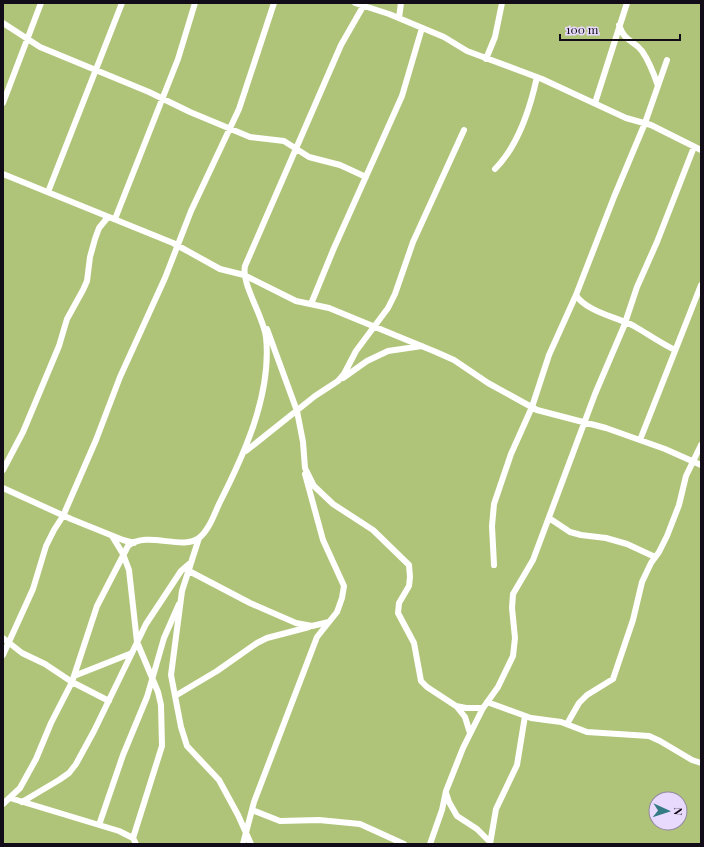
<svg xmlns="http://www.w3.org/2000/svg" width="704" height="847" font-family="'Playfair Display',serif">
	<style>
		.green { fill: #b0c479; fill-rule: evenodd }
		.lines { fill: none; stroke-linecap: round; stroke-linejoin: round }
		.minor { stroke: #fff; stroke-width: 6 }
	</style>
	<rect width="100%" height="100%" fill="#e8dafd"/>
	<path class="green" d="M3,3H701V844H3ZM656,799H680V823H656Z"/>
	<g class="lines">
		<path class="minor" d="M355,3L389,14L444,37L467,51L542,79L626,118L651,125L701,150
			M399,18L401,3
			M3,23L40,47L149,92L190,112L250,137L284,141L309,157L340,165L366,177
			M619,25C625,43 633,39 642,51C649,61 654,74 658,86
			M486,59L495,37L502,3
			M3,103L41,3
			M595,103L627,3
			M495,169C518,146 530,109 537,77
			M3,174L173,243L220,269L244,275L296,301L329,308L436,352L454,360L488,383L537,410L606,428L665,449L701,465
			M48,192L122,3
			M115,219L178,59L195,3
			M576,295C585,311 619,318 634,326C648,334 660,343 675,350
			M311,304L334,248L402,96L422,28
			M267,329L297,411L303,442L305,468L314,486L333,504L373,530L409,565L410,577L409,586L399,603L398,613L414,643L421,681L427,687L456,706L466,708H483
			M343,378L367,361L388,351L422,346
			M640,440L701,285
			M246,451L315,396L338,381L344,374L356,351L388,308L395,294L413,242L464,130
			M3,470L23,432L59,346L67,319L83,290L87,281L90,257L95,239L99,228L108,217
			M3,488L71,519L123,540L134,543
			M549,518L570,532L581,535L606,538L627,544L655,557
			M112,536L123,554L129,570L137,642L158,692L161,705L162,746L133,838
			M199,538L182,591L171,675L181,727L187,746L219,780L238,815L251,844
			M494,565L492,526L494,504L511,454L532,407L549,355L576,295L614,197L645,123L667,60
			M187,570L250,603L296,623L312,626L329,622
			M3,638L22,653L45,664L72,682L109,701
			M3,655L33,589L46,546L54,530L63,516L96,440L120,377L165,278L191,211L239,109L274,3
			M74,676L132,653
			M175,696L217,671L257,643L267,638L309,627
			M487,702L531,718L561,722L587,732L649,736L660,741L692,760L701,763
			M457,707L465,717L470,733
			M567,724L579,703L587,695L613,679L633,620L642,582L651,563L659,552L667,536L679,505L686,476L701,445
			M446,793L449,802L457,816L477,829L490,842
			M10,798L119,831L133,838L136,844
			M22,802L59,780L69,773L76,764L94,731L146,624L181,571L189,564
			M3,804L20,788L36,759L51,723L72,682L97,606L128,546C147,530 182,551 199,538C209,530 214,515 219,504C244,455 272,394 266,337C263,315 241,284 245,266L341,45L365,3
			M252,810L280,821L319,820L360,824L404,844
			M99,825L123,755L147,697L164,638L179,604
			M243,844L254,802L317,637L337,612L342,598L344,586L323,540L305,474
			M430,844L442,810L446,791L463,748L483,708L498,687L513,656L515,638L512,608L513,594L533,560L595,394L624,326L637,287L657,242L694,147
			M490,844L496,809L517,765L525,716"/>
	</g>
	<rect width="704" height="847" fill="none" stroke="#110c18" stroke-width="8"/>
	<g transform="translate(668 811) rotate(93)"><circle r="19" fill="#e8dafd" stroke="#9288a1"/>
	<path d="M0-3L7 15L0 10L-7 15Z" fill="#347b85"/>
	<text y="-6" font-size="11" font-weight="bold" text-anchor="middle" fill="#110c18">N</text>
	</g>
	<path d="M560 34v6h120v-6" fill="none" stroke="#110c18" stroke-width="2"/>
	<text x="566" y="34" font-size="12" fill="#110c18" stroke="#e8dafd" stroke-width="3" paint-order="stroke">100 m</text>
</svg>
